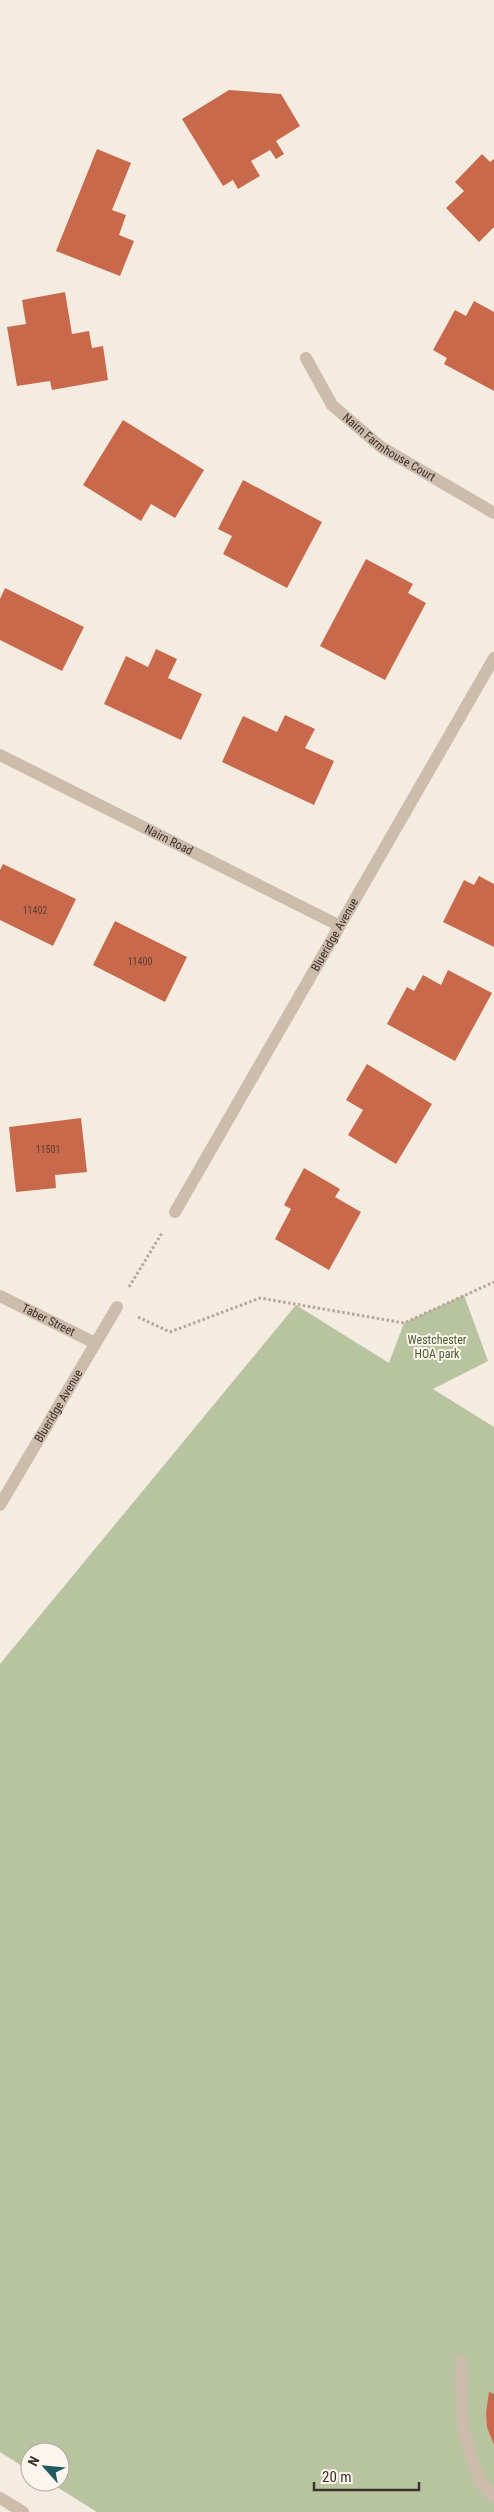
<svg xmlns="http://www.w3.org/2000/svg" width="494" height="2512" font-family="'Roboto Condensed',sans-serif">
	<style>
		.green { fill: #b8c4a0 }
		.building { fill: #c8694b }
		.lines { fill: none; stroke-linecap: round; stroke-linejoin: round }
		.path { stroke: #b9a596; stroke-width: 3; stroke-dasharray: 2.5 2.5; stroke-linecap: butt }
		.service { stroke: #cdbbac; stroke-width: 12 }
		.minor { stroke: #cdbbac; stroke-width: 12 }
		.labels { text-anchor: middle; stroke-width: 4; stroke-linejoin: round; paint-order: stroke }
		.number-label { font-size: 10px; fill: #5e3e33 }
		.street-label { font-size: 12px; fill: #3b302b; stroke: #fbf5ee }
		.park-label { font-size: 12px; fill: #4a5a2e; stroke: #fbf5ee }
	</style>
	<rect width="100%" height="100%" fill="#f4ebe1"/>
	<path class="green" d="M464,1295L488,1361L433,1389L494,1427V2512H97L49,2482H60V2452H30V2471L0,2452V1664L296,1305L389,1363L404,1323Z"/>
	<path class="building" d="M229,90L281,94L300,126L276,141L284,154L276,159L270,150L251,161L260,176L238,189L233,180L223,186L182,119Z
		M97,149L131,163L112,210L126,215L119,235L134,241L120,276L56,251Z
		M482,154L490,162L494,159V227L479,242L446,208L464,191L455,182Z
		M65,292L72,334L89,331L92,348L103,346L108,380L52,390L50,381L17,386L7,327L26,324L22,300Z
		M474,301L494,312V391L444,364L447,358L433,350L455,310L466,316Z
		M123,420L204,470L175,518L151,504L141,521L83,485Z
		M243,480L322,522L287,588L223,554L232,536L218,529Z
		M366,559L413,584L408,593L426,603L385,680L320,646Z
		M5,588L84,627L62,671L0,640V599Z
		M156,649L177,659L168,678L202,694L181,740L104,704L126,656L148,667Z
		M285,715L315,729L305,748L334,761L314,805L222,762L243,716L277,732Z
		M3,864L76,899L53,946L0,920V870Z
		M479,876L494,884V947L443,922L464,880L474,885Z
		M115,921L187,957L165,1002L93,965Z
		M448,970L492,993L455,1061L387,1024L407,987L414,991L423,975L441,985Z
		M367,1064L432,1104L396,1164L348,1135L363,1110L346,1100Z
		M81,1118L87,1172L55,1175L56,1188L16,1192L9,1127Z
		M304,1168L340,1189L335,1197L361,1212L329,1270L275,1239L291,1209L284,1205Z
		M489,2392L494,2394V2445L487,2427L486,2413Z"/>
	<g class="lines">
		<path class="path" d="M129,1287L162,1233
			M138,1317L170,1332L260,1298L404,1323L494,1282"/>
		<path class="service" d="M461,2361L463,2428L479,2481L494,2497
			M0,2498L23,2512"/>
		<g class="minor">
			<path id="s1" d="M306,358L332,405L381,447L494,513"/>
			<path id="s2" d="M0,755L338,925"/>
			<path id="s3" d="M175,1212L494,658"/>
			<path id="s4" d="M0,1296L95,1343"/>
			<path id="s5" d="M0,1505L117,1307"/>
		</g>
	</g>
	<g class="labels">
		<g class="number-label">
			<text x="35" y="914">11402</text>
			<text x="140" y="965">11400</text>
			<text x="48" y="1153">11501</text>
		</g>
		<g class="street-label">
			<text dy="4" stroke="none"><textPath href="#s1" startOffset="125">Nairn Farmhouse Court</textPath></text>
			<text dy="4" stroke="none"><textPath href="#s2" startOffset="189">Nairn Road</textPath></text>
			<text dy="4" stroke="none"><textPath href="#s3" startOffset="320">Blueridge Avenue</textPath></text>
			<text dy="4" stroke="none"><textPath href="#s4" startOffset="54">Taber Street</textPath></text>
			<text dy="4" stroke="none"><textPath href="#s5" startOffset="115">Blueridge Avenue</textPath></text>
		</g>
		<g class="park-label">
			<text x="437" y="1344">Westchester<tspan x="437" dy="14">HOA park</tspan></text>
		</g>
	</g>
	<g transform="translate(45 2467) rotate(297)"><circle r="24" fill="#fbf5ee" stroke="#aea6a0"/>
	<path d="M0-4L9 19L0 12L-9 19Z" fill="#1f5a5e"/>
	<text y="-8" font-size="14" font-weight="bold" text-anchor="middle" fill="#3b302b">N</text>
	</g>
	<path d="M314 2482v8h105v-8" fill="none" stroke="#3b302b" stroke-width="2.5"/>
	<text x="322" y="2482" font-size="15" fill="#3b302b" stroke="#fbf5ee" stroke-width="4" paint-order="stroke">20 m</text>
</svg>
